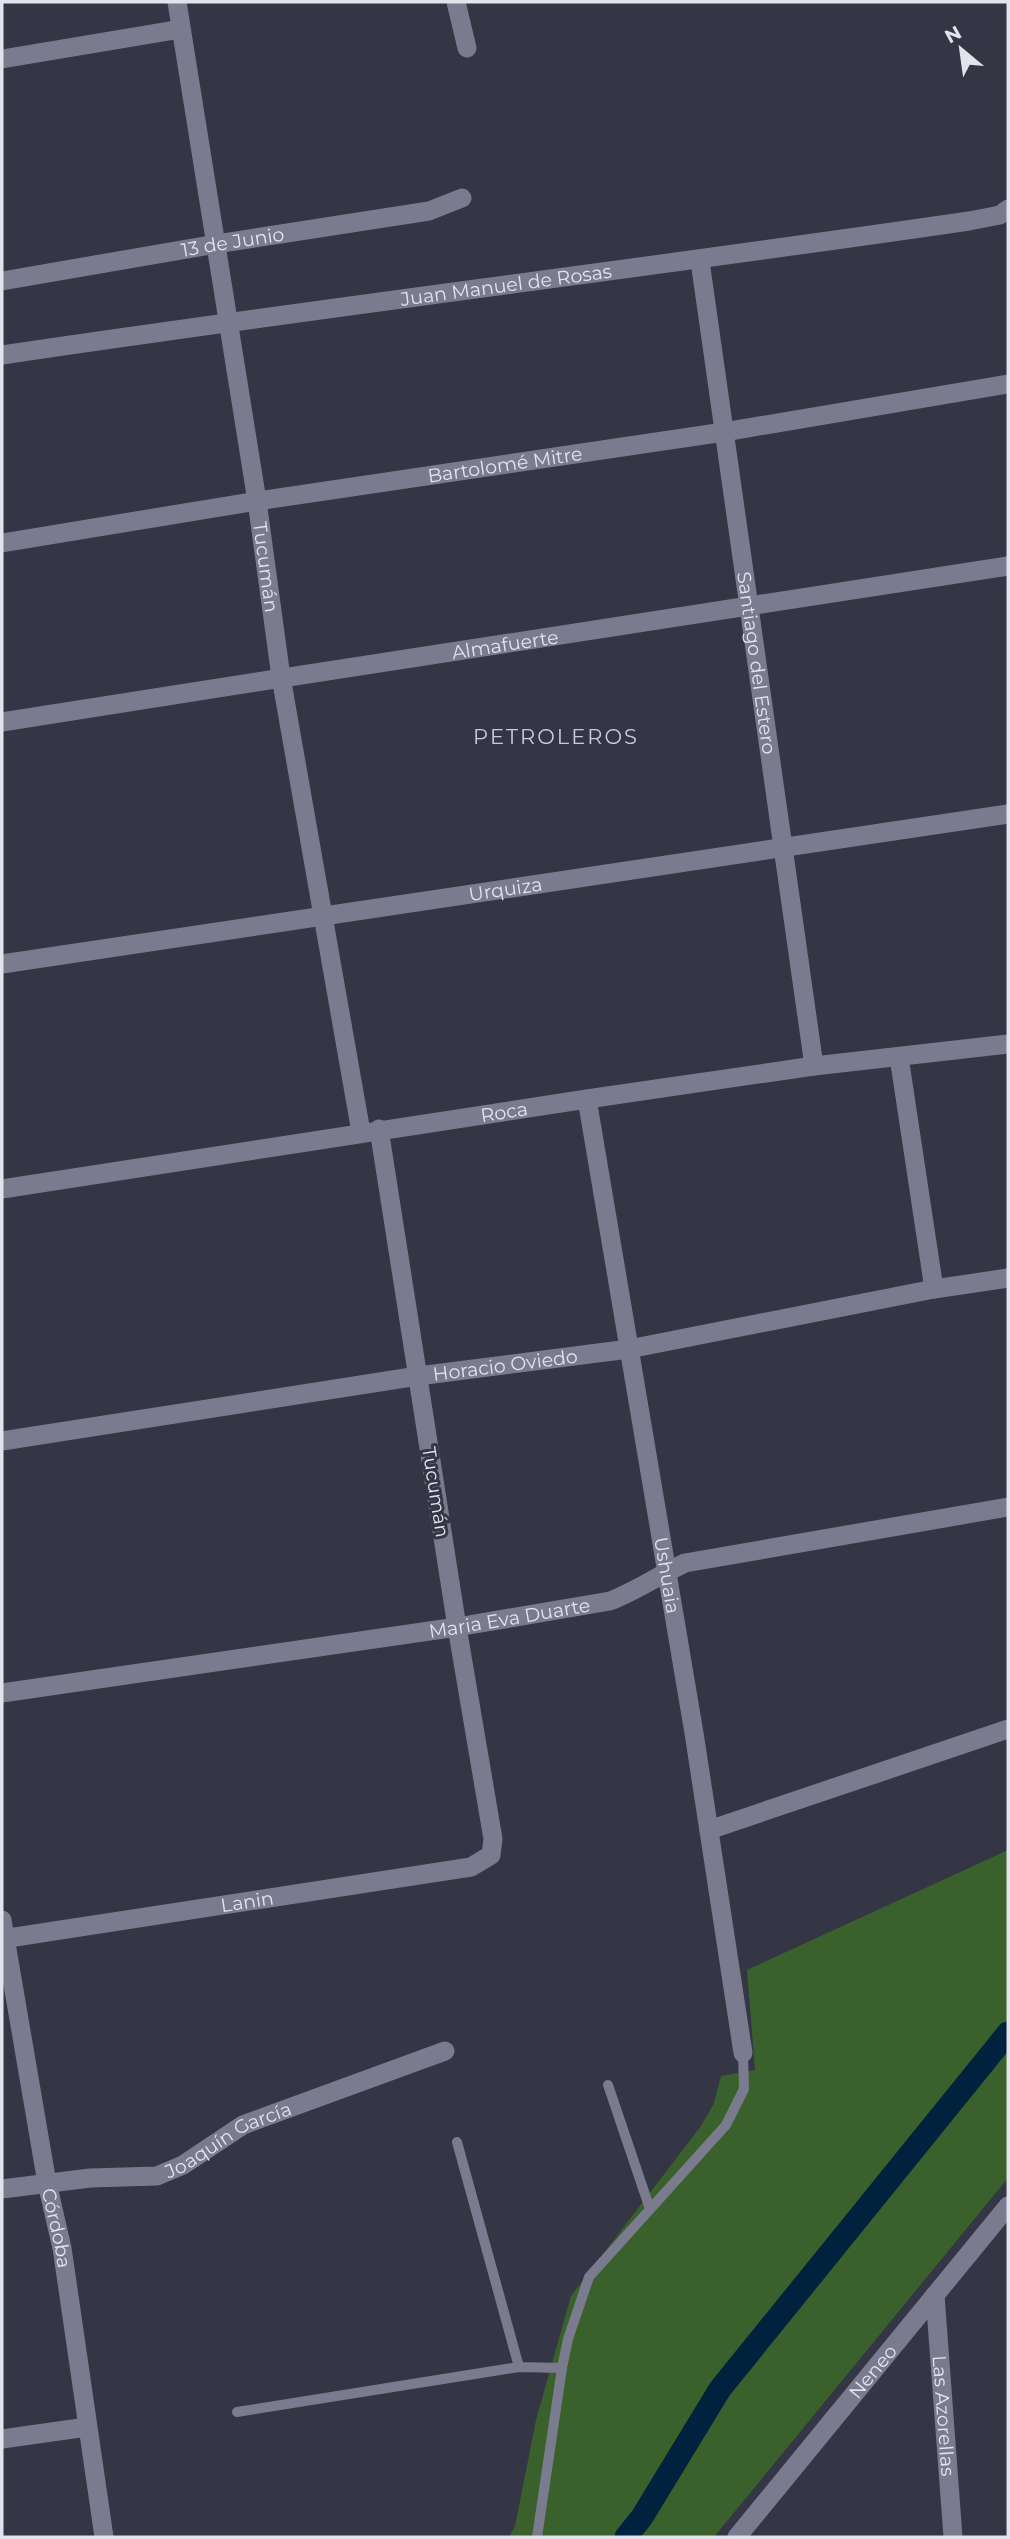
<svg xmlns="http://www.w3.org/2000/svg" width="1010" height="2539" font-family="Montserrat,sans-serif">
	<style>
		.green { fill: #3a612b }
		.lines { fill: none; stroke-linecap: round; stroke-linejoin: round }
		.canal { stroke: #01223f; stroke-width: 23 }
		.lane { stroke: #7a7b8e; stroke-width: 10 }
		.street { stroke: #7a7b8e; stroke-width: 19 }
		.labels { text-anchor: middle; stroke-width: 6; stroke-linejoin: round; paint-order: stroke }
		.street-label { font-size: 19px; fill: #e2e3ed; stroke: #343545 }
		.neighbourhood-label { font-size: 21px; letter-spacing: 2px; fill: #c8cade; stroke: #343545 }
	</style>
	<rect width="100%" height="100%" fill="#343545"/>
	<path class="green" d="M1008,1850V2178L714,2537H509L515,2526L536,2420L571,2296L701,2126L714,2103L721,2076L755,2070L747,1970Z"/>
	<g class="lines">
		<path class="canal" d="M626,2537L642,2517L720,2389L1008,2033"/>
		<path class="lane" d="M608,2085L650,2209
			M457,2142L519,2367
			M237,2412L519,2367L562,2368
			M537,2537L562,2368L568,2339L589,2277L726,2125L744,2089L743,2053"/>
		<g class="street">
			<path id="s1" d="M177,2L257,501L281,677L361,1132"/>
			<path d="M456,2L467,48"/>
			<path d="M2,59L181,29"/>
			<path id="s2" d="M700,261L814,1066"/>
			<path id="s3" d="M2,281L216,244L429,211L462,198"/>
			<path id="s4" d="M2,355C324,307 647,268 969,221L1000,215L1008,209"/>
			<path id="s5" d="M2,543L257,501L724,432L1008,384"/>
			<path id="s6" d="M2,722C337,668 673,621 1008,566"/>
			<path id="s7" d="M2,964L1008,814"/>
			<path d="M899,1057L934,1289"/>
			<path id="s8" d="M587,1099L694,1733L743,2053"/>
			<path id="s9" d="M2,1189L587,1099L814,1066L1008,1044"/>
			<path id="s10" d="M2,1441L418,1376L629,1349L934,1289L1008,1278"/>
			<path id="s11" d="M2,1693L457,1627L610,1601C636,1591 659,1575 685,1563L1008,1507"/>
			<path d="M709,1830L1008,1729"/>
			<path id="s12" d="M2,1920L47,2183L62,2248L104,2537"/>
			<path id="s13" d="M2,1939L471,1867L491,1855L493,1839L457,1627L379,1129"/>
			<path id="s14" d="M2,2189L90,2178L157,2176L183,2165L243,2125L445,2051"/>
			<path id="s15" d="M935,2295L953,2537"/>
			<path d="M2,2439L87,2427"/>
			<path id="s16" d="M737,2537L1008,2206"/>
		</g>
	</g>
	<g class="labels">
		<g class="street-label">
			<text dy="7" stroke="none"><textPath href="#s3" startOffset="234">13 de Junio</textPath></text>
			<text dy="7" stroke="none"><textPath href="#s4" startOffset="509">Juan Manuel de Rosas</textPath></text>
			<text dy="7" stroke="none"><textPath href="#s5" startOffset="509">Bartolomé Mitre</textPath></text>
			<text dy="7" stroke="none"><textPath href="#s1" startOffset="572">Tucumán</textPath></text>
			<text dy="7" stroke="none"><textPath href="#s6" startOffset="509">Almafuerte</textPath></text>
			<text dy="7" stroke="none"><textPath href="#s2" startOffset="406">Santiago del Estero</textPath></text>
			<text dy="7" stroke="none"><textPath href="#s7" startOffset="509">Urquiza</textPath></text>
			<text dy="7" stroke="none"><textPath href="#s9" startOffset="508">Roca</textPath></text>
			<text dy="7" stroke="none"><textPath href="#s10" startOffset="509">Horacio Oviedo</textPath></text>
			<text transform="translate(436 1492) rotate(81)" y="7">Tucumán</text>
			<text dy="7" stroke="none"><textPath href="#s8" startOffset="483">Ushuaia</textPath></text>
			<text dy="7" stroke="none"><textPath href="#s11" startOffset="513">Maria Eva Duarte</textPath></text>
			<text dy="7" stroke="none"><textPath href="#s13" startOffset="248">Lanin</textPath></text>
			<text dy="7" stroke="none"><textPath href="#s14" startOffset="236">Joaquín García</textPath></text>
			<text dy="7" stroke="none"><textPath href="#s12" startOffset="313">Córdoba</textPath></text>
			<text dy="7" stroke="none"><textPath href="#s16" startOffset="214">Neneo</textPath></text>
			<text dy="7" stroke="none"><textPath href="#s15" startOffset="121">Las Azorellas</textPath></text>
		</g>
		<g class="neighbourhood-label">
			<text x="556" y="744">PETROLEROS</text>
		</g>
	</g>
	<rect width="1010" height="2539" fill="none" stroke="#e2e3ed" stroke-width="7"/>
	<g transform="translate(961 49) rotate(331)" stroke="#343545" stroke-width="5" paint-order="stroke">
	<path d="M0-5L12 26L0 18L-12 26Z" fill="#e2e3ed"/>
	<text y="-10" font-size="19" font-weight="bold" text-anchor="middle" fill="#e2e3ed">N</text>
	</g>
</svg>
